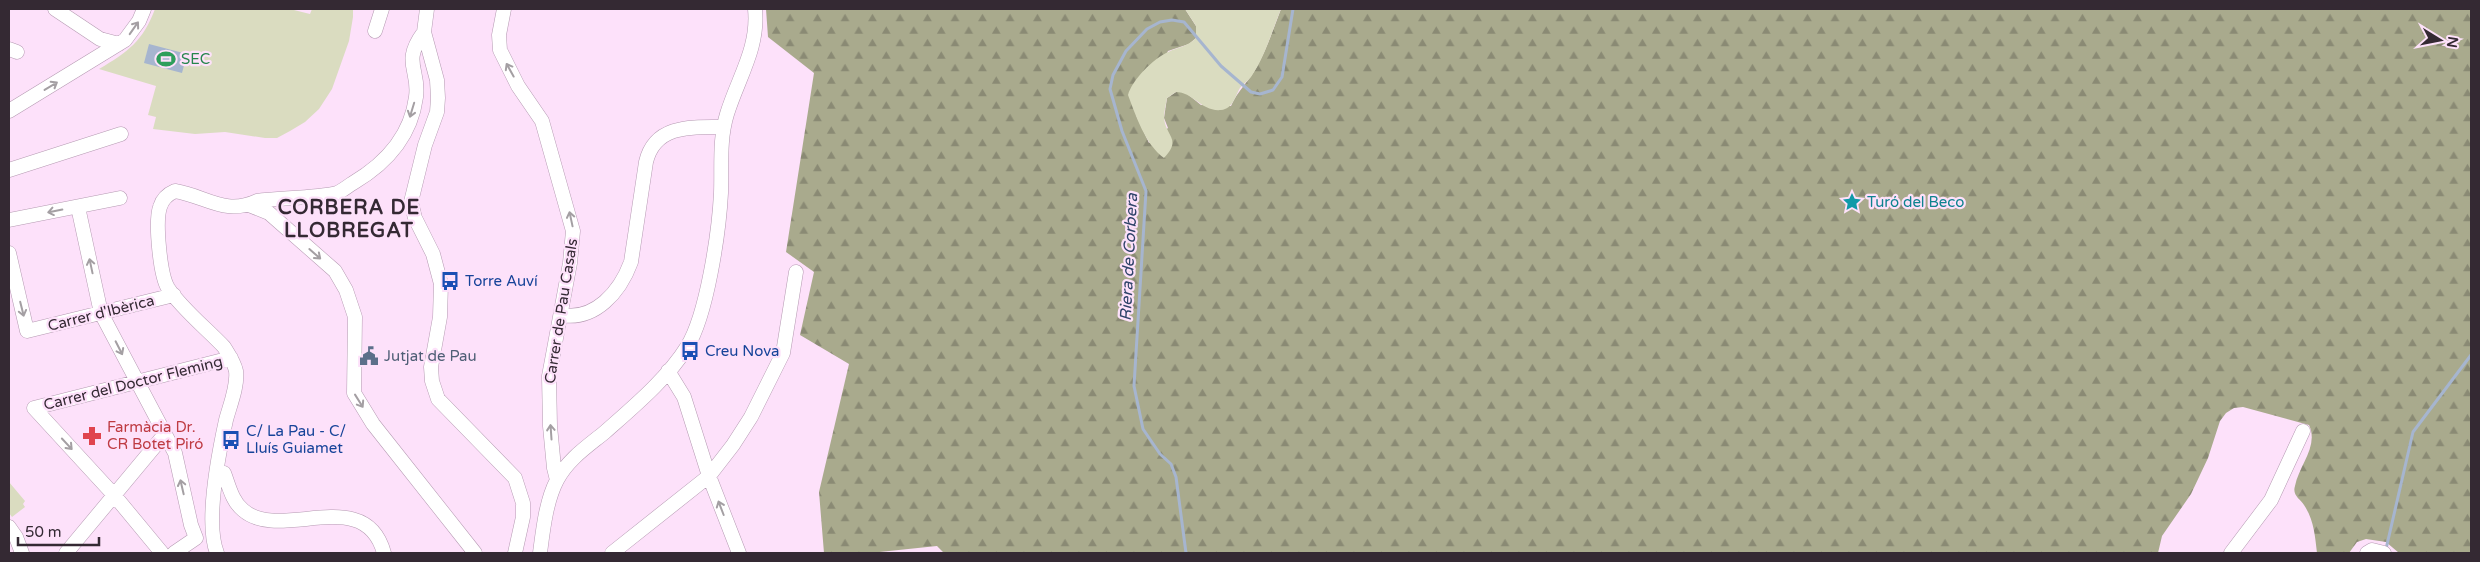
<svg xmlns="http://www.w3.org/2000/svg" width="2480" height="562" font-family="'Varela Round',sans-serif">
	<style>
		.forest { fill: url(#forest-firs) }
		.green { fill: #dadcc0 }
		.water { fill: #a6b5cf }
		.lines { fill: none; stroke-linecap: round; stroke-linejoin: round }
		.stream { stroke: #a6b5cf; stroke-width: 3 }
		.minor-casing { stroke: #b59ab2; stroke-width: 15 }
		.minor { stroke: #fff; stroke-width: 14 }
		.oneway { stroke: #a49fa3 }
		.labels { text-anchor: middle; stroke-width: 4.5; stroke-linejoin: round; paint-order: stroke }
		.leisure-label { font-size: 15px; fill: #27864d; stroke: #fde1fa; text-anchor: start }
		.culture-label { font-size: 15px; fill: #0d838f; stroke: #fde1fa; text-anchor: start }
		.transit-label { font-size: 15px; fill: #164399; stroke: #fde1fa; text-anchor: start }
		.street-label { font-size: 15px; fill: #342933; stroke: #fde1fa }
		.service-label { font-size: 15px; fill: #4e5e75; stroke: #fde1fa; text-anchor: start }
		.health-label { font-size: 15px; fill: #be3a42; stroke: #fde1fa; text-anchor: start }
		.water-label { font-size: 16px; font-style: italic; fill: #2d4268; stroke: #fde1fa }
		.district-label { font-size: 20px; font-weight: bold; letter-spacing: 1px; fill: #342933; stroke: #fde1fa }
	</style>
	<defs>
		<pattern id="forest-firs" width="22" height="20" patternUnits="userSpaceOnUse" patternTransform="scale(1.25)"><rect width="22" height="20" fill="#a9aa8d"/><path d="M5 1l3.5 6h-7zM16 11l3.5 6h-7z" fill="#8a8a74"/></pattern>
	</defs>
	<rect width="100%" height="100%" fill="#fde1fa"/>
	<path class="forest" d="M766,9H1185L1196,26V38L1189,44L1168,51L1136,115L1149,143L1168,128L1164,118L1167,98L1176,92H1185L1201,105L1231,106C1237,92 1247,83 1255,70C1266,51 1273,30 1281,9H2471V553H2399L2386,542L2366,539L2357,542L2349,553H2317C2315,536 2314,520 2304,505C2300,499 2292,495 2295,486C2299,465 2319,446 2309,425L2243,407L2234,408L2226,413L2220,421L2208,458L2191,494L2162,536L2158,553H944L937,546L870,553H824L819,492L849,364L800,335L814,272L786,252L814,73L768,37Z"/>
	<path class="green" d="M155,9H290L310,14L312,9H353V17L349,41L332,89L319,109L305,122L290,131L277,138H265L225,132L195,134L153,129L156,117L148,115L156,86L99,69C128,52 143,41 155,9Z
		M1185,9H1281C1272,31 1265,57 1251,77C1248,81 1243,84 1240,88C1235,96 1233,109 1221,110C1202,112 1193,92 1176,92L1167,98C1166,104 1164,112 1164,118C1166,137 1182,139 1164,158C1145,144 1136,116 1128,95C1132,80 1153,59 1168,52C1178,47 1187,47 1196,38V26Z
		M9,482L25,501L23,504L25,507L12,517L9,513Z"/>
	<path class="water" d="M149,44L187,54L182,73L144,63Z"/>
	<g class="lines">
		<path class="stream" d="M2386,549L2413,432L2471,355
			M1186,553L1176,477L1171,464L1160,454L1143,429L1134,386L1146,191L1122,131L1110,89L1113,75L1126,51L1147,29L1160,22L1172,20L1184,22L1221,66L1251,92L1260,94L1273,90L1282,77L1293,9"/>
		<g class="minor-casing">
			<path id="minor" d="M55,9L100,39L119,44
				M427,9L424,32L437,80L438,98L437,112L425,145L411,202L415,218L433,254L441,284L440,317L431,367L432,381L438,399L515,478L523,503V517L515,553
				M504,9L499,35L500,50L518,86L542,121L573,231L570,263L549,376L550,426L554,468L557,480
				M375,31L382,9
				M9,49L17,52
				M9,111L125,40L139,21L144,9
				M9,170L121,134
				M249,205L269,213L335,271L346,290L355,317L354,393L373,424L475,553
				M78,207L101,313L175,453L191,525L196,538
				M9,220L120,198
				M9,253L27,331L174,295
				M561,315C595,321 620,292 631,262L646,162C655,124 692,127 724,127
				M668,371L684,397L709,476L739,553
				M217,471L224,473C229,486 232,501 243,510C280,543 365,483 384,553
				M9,527L16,537L22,553
				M66,553L165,434
				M162,553L114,495L34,408L231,358
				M174,553L196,538
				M217,553C205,523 219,452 226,420C230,405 238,386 236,371C234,362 229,355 224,347C207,329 181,308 168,288C160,275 155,222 160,207C162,200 168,194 175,191C206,196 225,216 257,201C279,198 317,198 337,193C342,191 348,186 353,183C385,164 411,136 416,97C420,69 401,63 424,32
				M540,553C543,530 546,501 557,480C568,459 588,446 605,432C632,408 668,378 687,347C707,315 719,232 721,193C722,166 719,140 727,114C738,78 759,48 755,9
				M612,553L709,476L733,445L751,417L783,353L796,272
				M2231,553L2271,500L2303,431
				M2367,553L2372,550L2384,553"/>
		</g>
		<use href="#minor" class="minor"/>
	</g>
	<defs><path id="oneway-shaft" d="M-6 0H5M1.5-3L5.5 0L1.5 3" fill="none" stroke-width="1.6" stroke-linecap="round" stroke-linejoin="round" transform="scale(1.25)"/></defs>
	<g class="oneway">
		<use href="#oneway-shaft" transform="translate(134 28) rotate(-55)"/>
		<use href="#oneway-shaft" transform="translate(510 70) rotate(-119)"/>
		<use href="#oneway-shaft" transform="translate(51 86) rotate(-31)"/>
		<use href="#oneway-shaft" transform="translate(412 110) rotate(107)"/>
		<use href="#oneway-shaft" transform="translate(55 211) rotate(169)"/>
		<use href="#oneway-shaft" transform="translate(571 219) rotate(-102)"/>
		<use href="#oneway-shaft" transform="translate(315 254) rotate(41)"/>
		<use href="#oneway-shaft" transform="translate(91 266) rotate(-102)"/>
		<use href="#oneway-shaft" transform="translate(22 309) rotate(76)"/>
		<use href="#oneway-shaft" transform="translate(119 348) rotate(63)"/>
		<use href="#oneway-shaft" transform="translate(359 401) rotate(58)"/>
		<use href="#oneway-shaft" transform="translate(551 432) rotate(-94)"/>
		<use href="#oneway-shaft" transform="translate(67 444) rotate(47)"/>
		<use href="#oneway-shaft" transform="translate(182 487) rotate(-103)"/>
		<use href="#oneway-shaft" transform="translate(721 508) rotate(-111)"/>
	</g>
	<defs>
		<g id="stadium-bare" transform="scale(1.5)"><path d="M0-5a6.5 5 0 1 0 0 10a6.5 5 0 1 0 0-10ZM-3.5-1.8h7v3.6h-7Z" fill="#2e9e5b" stroke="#fde1fa" stroke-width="2.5" paint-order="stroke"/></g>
		<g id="sight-bare" transform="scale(1.5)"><path d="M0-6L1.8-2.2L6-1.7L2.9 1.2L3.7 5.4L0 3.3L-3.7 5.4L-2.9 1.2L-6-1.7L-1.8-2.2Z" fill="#0f9aa8" stroke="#fde1fa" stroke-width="2.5" paint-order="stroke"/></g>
		<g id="bus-bare" transform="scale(1.5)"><path d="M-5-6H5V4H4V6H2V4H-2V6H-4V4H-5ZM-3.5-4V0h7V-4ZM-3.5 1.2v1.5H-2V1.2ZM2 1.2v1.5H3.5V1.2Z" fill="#1a4fb4" stroke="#fde1fa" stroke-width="2.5" paint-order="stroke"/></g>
		<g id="civic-bare" transform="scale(1.5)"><path d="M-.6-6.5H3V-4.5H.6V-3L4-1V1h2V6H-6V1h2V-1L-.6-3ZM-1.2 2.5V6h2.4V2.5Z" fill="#5c6f8a" stroke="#fde1fa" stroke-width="2.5" paint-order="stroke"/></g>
		<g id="pharmacy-bare" transform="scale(1.5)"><path d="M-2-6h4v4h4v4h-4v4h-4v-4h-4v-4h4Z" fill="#e0444e" stroke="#fde1fa" stroke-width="2.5" paint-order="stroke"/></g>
	</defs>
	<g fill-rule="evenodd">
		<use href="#stadium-bare" x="166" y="59"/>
		<use href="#sight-bare" x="1852" y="202"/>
		<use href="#bus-bare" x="450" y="281"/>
		<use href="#bus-bare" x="690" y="351"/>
		<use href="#civic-bare" x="369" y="356"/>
		<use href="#pharmacy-bare" x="92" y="436"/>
		<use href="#bus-bare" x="231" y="440"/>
	</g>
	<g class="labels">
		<g class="leisure-label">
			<text x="181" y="64">SEC</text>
		</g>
		<g class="culture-label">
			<text x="1867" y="207">Turó del Beco</text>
		</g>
		<g class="transit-label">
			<text x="465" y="286">Torre Auví</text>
			<text x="705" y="356">Creu Nova</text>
			<text x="246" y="436">C/ La Pau - C/<tspan x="246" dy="17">Lluís Guiamet</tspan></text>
		</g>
		<g class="street-label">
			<text transform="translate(561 311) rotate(-81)" y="5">Carrer de Pau Casals</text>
			<text transform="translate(101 313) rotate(-14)" y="5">Carrer d'Ibèrica</text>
			<text transform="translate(133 383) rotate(-14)" y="5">Carrer del Doctor Fleming</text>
		</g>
		<g class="service-label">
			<text x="384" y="361">Jutjat de Pau</text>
		</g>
		<g class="health-label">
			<text x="107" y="432">Farmàcia Dr.<tspan x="107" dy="17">CR Botet Piró</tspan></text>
		</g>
		<g class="water-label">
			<text transform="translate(1128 257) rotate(-87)" y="6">Riera de Corbera</text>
		</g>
		<g class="district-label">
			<text x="349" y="214">CORBERA DE<tspan x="349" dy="23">LLOBREGAT</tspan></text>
		</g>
	</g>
	<rect width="2480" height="562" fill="none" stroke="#342933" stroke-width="20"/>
	<g transform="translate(2440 40) rotate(100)" stroke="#fde1fa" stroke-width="4" paint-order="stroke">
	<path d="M0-4L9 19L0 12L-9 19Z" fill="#342933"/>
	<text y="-8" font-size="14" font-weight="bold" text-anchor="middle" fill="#342933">N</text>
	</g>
	<path d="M18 537v8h81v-8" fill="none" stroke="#342933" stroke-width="2.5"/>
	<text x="25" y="537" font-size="15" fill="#342933" stroke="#fde1fa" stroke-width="4" paint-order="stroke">50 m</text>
</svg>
